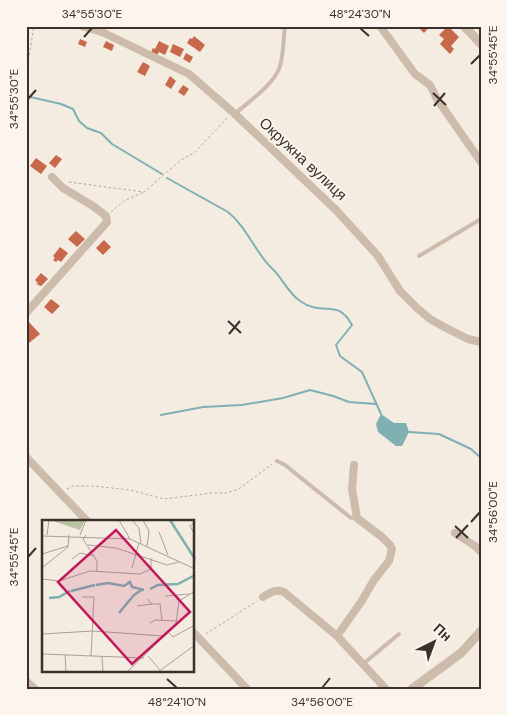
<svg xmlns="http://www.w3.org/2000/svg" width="507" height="715" font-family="'DM Sans',sans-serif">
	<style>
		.water { fill: #7fb0b2 }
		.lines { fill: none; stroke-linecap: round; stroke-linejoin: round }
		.stream { stroke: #7fb0b2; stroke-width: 2 }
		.building { fill: #c8694b }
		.path { stroke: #b9a596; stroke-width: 1; stroke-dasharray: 2.5 2.5; stroke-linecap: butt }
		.service { stroke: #cdbbac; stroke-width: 4 }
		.minor { stroke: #cdbbac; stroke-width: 8 }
		.tertiary { stroke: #cdbbac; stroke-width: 9 }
		.ticks { fill: none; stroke: #3b302b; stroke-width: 2 }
		.labels { text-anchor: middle; stroke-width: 4; stroke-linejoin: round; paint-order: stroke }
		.street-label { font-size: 15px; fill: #3b302b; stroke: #fbf5ee }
		.inset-river { fill: none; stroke: #7fb0b2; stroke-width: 2.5 }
		.inset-road { fill: none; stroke: #aaa098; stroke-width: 1 }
		.view { fill: #c2185b; fill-opacity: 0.15; stroke: #c2185b; stroke-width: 2.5 }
		.inset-edge { fill: none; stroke: #3b302b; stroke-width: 2.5 }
		.neatline { fill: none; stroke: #3b302b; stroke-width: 2 }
		.ticks-label { font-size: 12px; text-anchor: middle; fill: #3b302b }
	</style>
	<rect width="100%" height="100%" fill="#f4ebe1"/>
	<path class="water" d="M381,414L394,423H406L409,432L402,446H396L378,432L376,424Z"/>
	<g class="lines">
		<path class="stream" d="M26,96L61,104L73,109L79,121L87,128L101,133L112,144L162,174
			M167,178L228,212C243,224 251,242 263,258C267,264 273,269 278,275C285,284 291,295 300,301C324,318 337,297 352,325L336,345L340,356L362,372L381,414
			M161,415L203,407L242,405L283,398L310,390L333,396L349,402L376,404
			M409,432L439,434L471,449L481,458"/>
	</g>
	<path class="building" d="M417,26H430L424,33Z
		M448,26L459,37L451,46L454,49L450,54L440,44L444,39L439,35Z
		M194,36L205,45L200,52L187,43L190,38L192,39Z
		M80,39L87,42L85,47L78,44Z
		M106,41L114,45L112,51L103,47Z
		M159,41L169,46L165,55L159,52L157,55L151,52L153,48L155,49Z
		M173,44L184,49L180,57L170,52Z
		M186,53L193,57L190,63L183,59Z
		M143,62L150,66L145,76L137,72Z
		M170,76L176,81L171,89L165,85Z
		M183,85L189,89L184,96L178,92Z
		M56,155L62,159L55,168L49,163Z
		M36,158L47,166L41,174L30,166Z
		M76,231L85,239L77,247L68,239Z
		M104,240L111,247L103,255L96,248Z
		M60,247L68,253L61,262L58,260L56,262L53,260L55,258L53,256Z
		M41,273L48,279L41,286L36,284L38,283L35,280Z
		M51,299L60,306L52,314L44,307Z
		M28,321L40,334L29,343L26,340Z"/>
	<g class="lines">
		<path class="path" d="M26,75L34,26
			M69,182L144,192L181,160L194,153L227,118
			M111,212L124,201L144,192
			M67,489L73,486H94L130,490L164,499L212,493H226L239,489L272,464
			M206,634L257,601"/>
		<path class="service" d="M272,26L285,28
			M235,114C249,101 271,87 279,69C284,56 283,40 285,26
			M419,256L481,219
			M277,461L285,465L351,518H357
			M363,664L399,634"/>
		<path class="minor" d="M81,26L102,32L189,74L235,114L336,210L378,256L400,291L417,308L430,319L446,328L468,339L481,342
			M380,26L415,74L430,85L437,99L481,162
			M26,313L107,222L106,216L93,206L63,188L52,177
			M26,457L87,521
			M455,533L475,546L481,552
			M263,597C271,592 275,589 284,592L337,636L386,689
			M194,633L247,689
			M337,636L361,602L374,580L389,561L392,549L390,545L382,537L357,518L352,489L354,465
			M26,681L35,689"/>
		<path class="tertiary" d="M464,26L481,44
			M412,689L461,653L481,631"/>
	</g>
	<path class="ticks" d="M360,28L369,36M84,37L92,28M471,64L480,55M433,93L446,105M28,99L36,90M434,106L445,93M228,321L241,333M229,334L240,321M471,522L480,512M455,526L468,538M456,538L468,525M28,557L36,548M167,679L177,688M322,688L330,678"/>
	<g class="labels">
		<g class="street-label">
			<text transform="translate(303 159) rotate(43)" y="5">Окружна вулиця</text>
		</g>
	</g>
	<g transform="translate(42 520)">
		<rect width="152" height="152" fill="#f4ebe1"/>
		<path d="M8,0H43L38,10Z" fill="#b8c4a0"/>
		<path class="inset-river" d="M128,0L153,39M54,65L66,63L82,66L88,62L90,67L102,70M108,69L116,65L136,64L153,55M29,71L53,65M7,78L17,77L28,71M77,93L92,75L101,69"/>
		<path class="inset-road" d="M77,0L88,19M90,0L97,8L99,24M101,0L107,11L105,27M153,2L148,6L153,15M117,12L126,35M5,15L7,0M38,15L44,0M44,15L41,19L55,41V51M0,16L88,19L153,49M46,25L74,28L125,45L137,42M0,34L26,26M30,39L38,33L52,36M0,48L26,27L27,15M90,48L97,23M0,59L17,61L48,51L98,54L109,49V38M123,76L147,74M40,77H52L49,136M105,79L110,84H118L120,100M95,86L110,84M108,103L113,100L134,101M134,104L137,81L153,71M126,112L131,117L151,106M0,114L51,111L121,116M0,134L102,138M23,135L24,152M106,136L118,150M60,137L61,152M85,152L141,98M116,152L153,125"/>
		<path class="view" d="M74,10L148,92L90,144L16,62Z"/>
		<rect width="152" height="152" class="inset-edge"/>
	</g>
	<rect width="507" height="715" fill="none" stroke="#fbf5ee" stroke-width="55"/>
	<g transform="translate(434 642) rotate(42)" stroke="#fbf5ee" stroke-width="4" paint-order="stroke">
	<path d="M0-4L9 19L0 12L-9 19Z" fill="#3b302b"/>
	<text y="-8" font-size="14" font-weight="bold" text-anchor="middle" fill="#3b302b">Пн</text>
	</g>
	<rect x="28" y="28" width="452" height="660" class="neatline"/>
	<g class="ticks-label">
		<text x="92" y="18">34°55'30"E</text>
		<text x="360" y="18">48°24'30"N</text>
		<text transform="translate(493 55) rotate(-90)" y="4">34°55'45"E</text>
		<text transform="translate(14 99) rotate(-90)" y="4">34°55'30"E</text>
		<text transform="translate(493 512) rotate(-90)" y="4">34°56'00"E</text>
		<text transform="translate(14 557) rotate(-90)" y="4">34°55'45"E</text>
		<text x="177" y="706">48°24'10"N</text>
		<text x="322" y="706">34°56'00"E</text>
	</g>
</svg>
